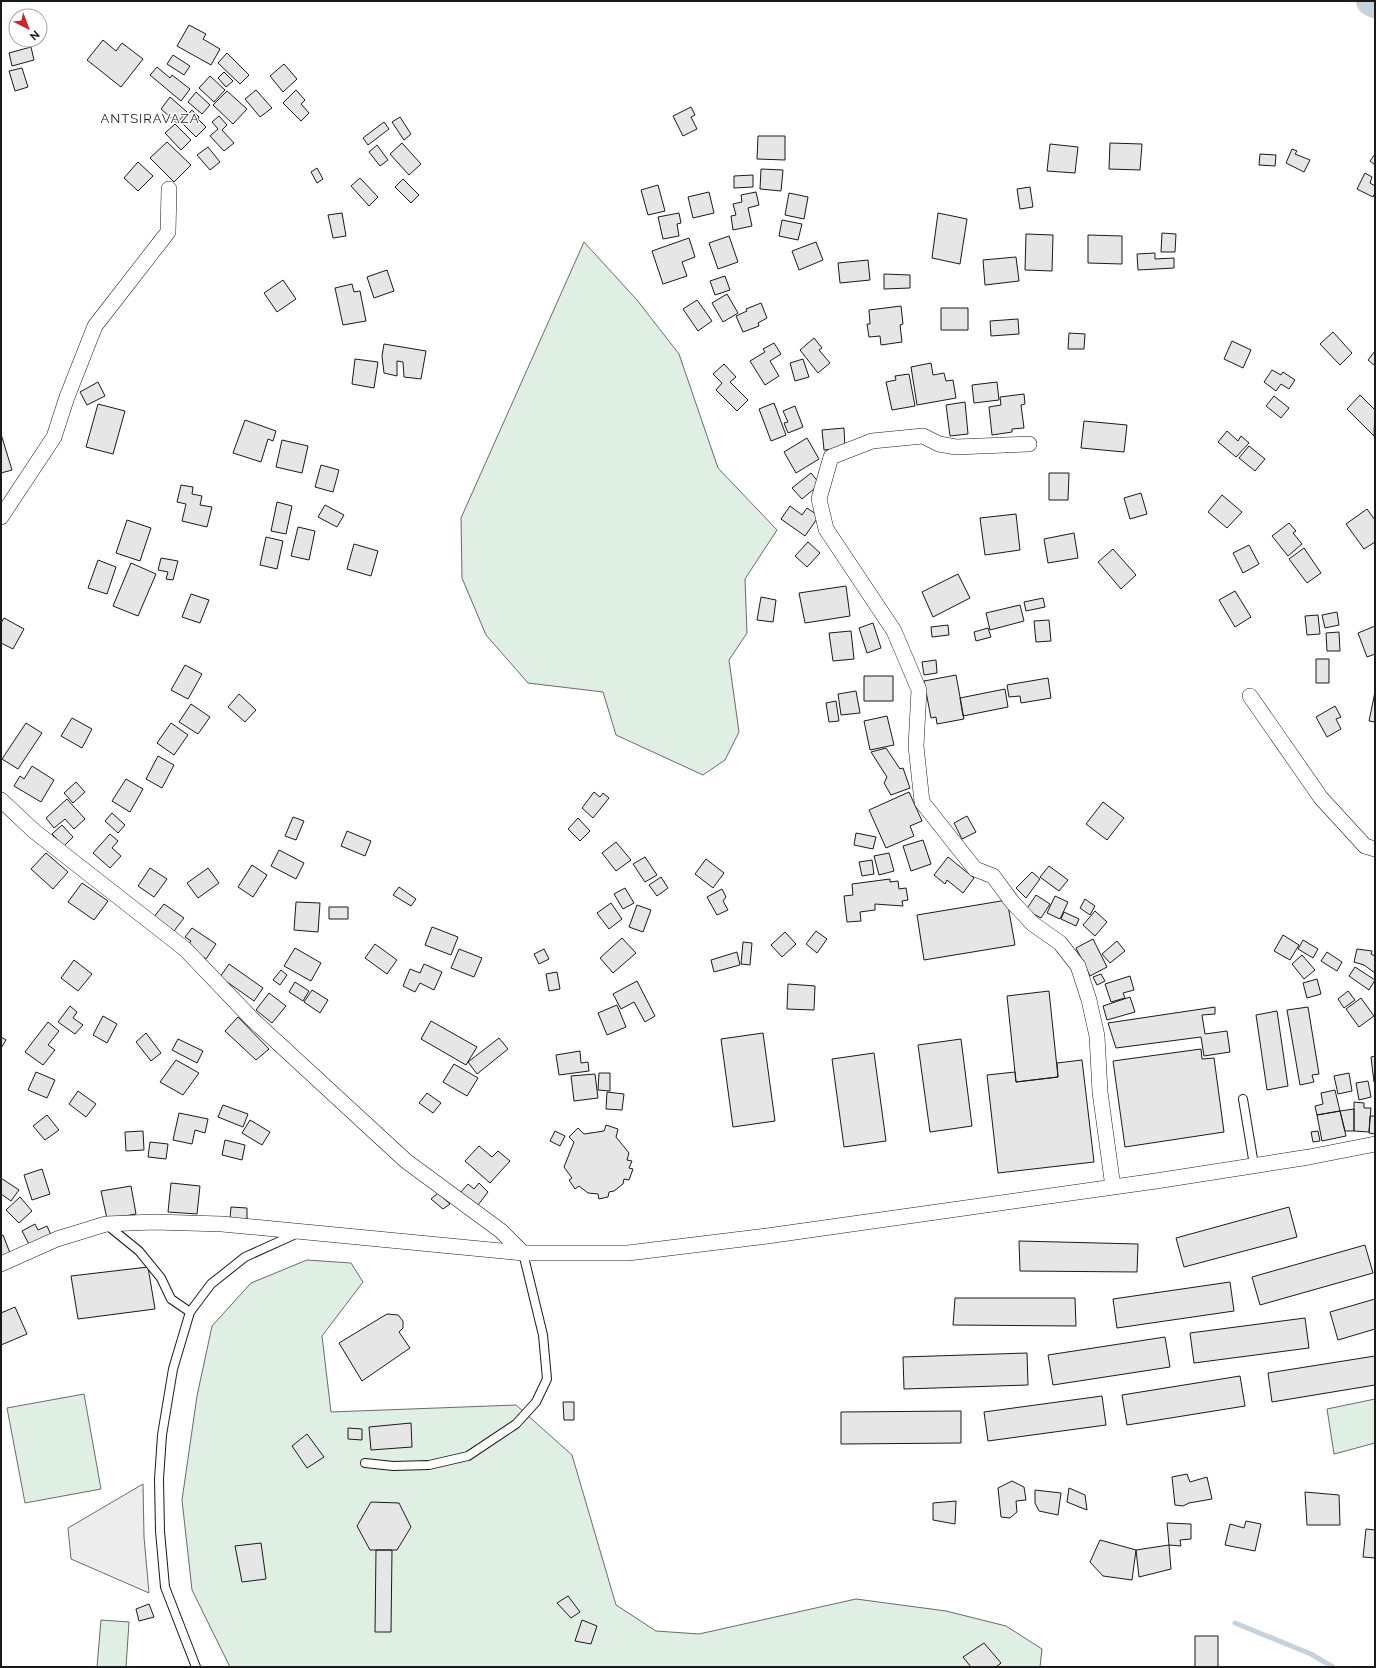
<svg xmlns="http://www.w3.org/2000/svg" width="1376" height="1668" font-family="Raleway,sans-serif">
	<style>
		.green { fill: #e0efe3; stroke: #6a6a6a }
		.parking { fill: #ededed; stroke: #6a6a6a }
		.lines { fill: none; stroke-linecap: round; stroke-linejoin: round }
		.stream { stroke: #c6d2dc; stroke-width: 5 }
		.river { stroke: #c6d2dc; stroke-width: 30 }
		.building { fill: #e6e6e6; stroke: #1a1a1a }
		.lane-casing { stroke: #1a1a1a; stroke-width: 10 }
		.street-casing { stroke: #1a1a1a; stroke-width: 16 }
		.lane { stroke: #fff; stroke-width: 8 }
		.street { stroke: #fff; stroke-width: 15 }
		.labels { text-anchor: middle; stroke-width: 3; stroke-linejoin: round; paint-order: stroke }
		.neighbourhood-label { font-size: 13px; letter-spacing: 1px; fill: #1a1a1a; stroke: #fff }
	</style>
	<rect width="100%" height="100%" fill="#fff"/>
	<path class="green" d="M584,242L637,300L679,354L718,468L777,530L745,579L747,633L729,660L739,732L725,760L703,775L616,735L603,692L528,683L486,635L462,578L461,518Z
		M307,1260L351,1263L363,1282L322,1336L331,1412L516,1405L572,1455L616,1605L656,1631L699,1634L856,1599L946,1611L1006,1626L1042,1649L1040,1667H230L192,1590L182,1500L197,1396L212,1326L251,1283Z
		M84,1394L101,1489L25,1503L7,1408Z
		M1375,1399V1443L1334,1454L1327,1409Z
		M101,1620L129,1622L126,1667H97Z"/>
	<path class="parking" d="M143,1484L144,1537L149,1593L71,1559L68,1528Z"/>
	<g class="lines">
		<path class="stream" d="M1235,1623L1311,1654L1333,1667"/>
		<path class="river" d="M1371,1L1375,3"/>
	</g>
	<path class="building" d="M189,25L206,34L203,39L220,49L211,65L177,46Z
		M103,40L116,51L122,43L143,59L121,87L87,60Z
		M31,47L34,60L12,66L9,53Z
		M227,53L249,75L240,84L218,63Z
		M173,55L190,66L184,75L167,64Z
		M284,64L297,79L283,92L270,76Z
		M157,67L170,78L172,75L190,89L181,101L150,75Z
		M22,68L28,87L15,91L9,71Z
		M224,72L233,81L226,87L218,78Z
		M210,76L225,90L214,102L199,88Z
		M256,90L272,108L260,117L245,99Z
		M296,90L305,100L301,104L309,113L301,121L283,103Z
		M227,91L247,109L233,124L213,105Z
		M196,92L210,105L202,114L188,102Z
		M170,97L187,112L177,123L161,109Z
		M691,107L695,115L691,117L697,129L683,136L673,116Z
		M192,110L199,117L198,119L206,127L196,137L181,122Z
		M219,116L227,125L222,130L234,143L224,151L210,136L218,129L212,122Z
		M400,117L411,134L404,140L392,122Z
		M384,122L389,129L368,145L363,138Z
		M175,124L191,140L181,150L165,133Z
		M758,136H785V160L757,159Z
		M167,142L191,165L174,182L150,158Z
		M402,143L421,164L409,175L390,154Z
		M1110,143L1142,144L1140,170L1109,169Z
		M1050,144L1078,147L1075,173L1047,171Z
		M377,145L388,160L380,166L369,152Z
		M208,147L220,162L210,170L197,155Z
		M1292,149L1297,151L1295,154L1310,160L1304,172L1286,163Z
		M1260,154L1276,155L1275,166L1259,165Z
		M1375,154V165L1370,161Z
		M138,162L153,176L138,191L124,178Z
		M317,168L323,179L317,183L311,172Z
		M761,169L783,170L781,191L760,189Z
		M1365,173L1372,177L1370,183L1375,186V193L1373,197L1357,189Z
		M753,175V187L734,188V176Z
		M360,178L378,197L369,206L351,186Z
		M403,179L419,195L411,203L395,187Z
		M658,185L665,211L648,215L641,190Z
		M1030,187L1033,207L1020,209L1017,189Z
		M709,192L714,213L693,218L688,197Z
		M756,192L759,205L748,208L752,226L733,230L731,216L736,215L733,204L742,202L741,195Z
		M789,193L808,197L804,219L785,215Z
		M342,213L346,236L333,238L328,215Z
		M679,213L681,223L677,224L679,236L663,239L658,217Z
		M938,213L967,219L960,264L932,258Z
		M782,220L802,224L798,240L779,236Z
		M1162,233L1176,234L1175,252H1161Z
		M1026,234L1053,235L1052,271L1025,270Z
		M1088,235L1122,236V264L1088,263Z
		M729,236L738,262L718,269L709,243Z
		M689,238L695,257L682,262L687,276L663,284L652,251Z
		M816,242L823,260L799,270L792,251Z
		M1155,253V259L1174,258V268L1138,270L1137,254Z
		M1016,257L1019,281L985,285L983,260Z
		M868,260L870,280L840,283L838,263Z
		M387,270L394,291L374,298L367,277Z
		M884,274L910,275V288L884,289Z
		M725,276L730,290L715,295L710,281Z
		M283,280L296,299L277,312L264,293Z
		M352,284L354,292L360,291L366,321L343,325L335,288Z
		M727,294L738,313L723,322L712,303Z
		M697,300L712,321L698,331L683,309Z
		M761,303L767,318L758,323L759,326L743,332L736,316L747,311L746,309Z
		M901,306L903,324L900,325L902,342L881,345L880,336L869,337L867,324H870L869,310Z
		M941,308H968V330H941Z
		M1018,319L1019,334L991,336L990,321Z
		M1333,332L1352,353L1340,365L1320,344Z
		M1069,333L1085,334L1084,349H1068Z
		M814,338L822,348L819,350L830,363L818,373L800,350Z
		M1232,341L1251,350L1243,368L1224,359Z
		M774,343L781,354L770,361L779,376L765,385L750,361L765,352L763,349Z
		M384,344L426,351L421,379L404,377L403,362L397,361V376L384,373L382,356Z
		M1375,351V366L1368,360Z
		M355,359L378,362L374,388L352,384Z
		M803,359L809,377L795,381L790,363Z
		M931,363L933,375L944,373L946,381L953,380L956,398L917,405L911,367Z
		M724,364L736,377L730,382L748,400L737,411L716,390L722,383L713,374Z
		M1272,370L1281,375L1283,372L1295,380L1289,389L1281,384L1276,391L1264,382Z
		M909,374L915,406L892,410L886,382L896,380L895,376Z
		M98,382L105,396L87,405L80,392Z
		M997,382L999,400L974,403L972,385Z
		M1024,394L1025,404L1021,405L1024,428L1012,429V432L992,435L989,407L1001,405L1000,397Z
		M1360,395L1375,410L1374,436L1347,409Z
		M1274,396L1289,408L1281,418L1266,406Z
		M965,402L968,434L950,436L946,405Z
		M774,403L786,435L771,441L759,409Z
		M98,404L125,411L113,454L86,447Z
		M795,406L803,427L788,433L784,423L788,422L783,411Z
		M245,420L276,431L273,441L268,439L261,462L233,453Z
		M1084,421L1127,425L1124,452L1081,448Z
		M844,428L845,448L824,450L822,430Z
		M1227,431L1238,441L1241,436L1249,443L1236,457L1218,442Z
		M1,434L12,470L1,473Z
		M807,438L819,459L796,473L784,452Z
		M282,440L308,446L302,473L276,467Z
		M1249,446L1265,459L1255,471L1239,458Z
		M321,465L339,470L333,492L315,487Z
		M811,473L820,484L802,499L792,488Z
		M1049,473H1069L1068,500H1049Z
		M181,485L193,487L192,494L202,496L200,505L212,507L207,527L182,521L186,504L177,502Z
		M1141,493L1147,514L1130,519L1124,498Z
		M1222,495L1242,512L1227,528L1208,512Z
		M277,502L292,506L286,534L271,531Z
		M325,505L344,515L337,527L318,517Z
		M790,506L802,515L807,508L819,516L805,536L781,519Z
		M1367,509L1375,520V542L1364,549L1346,524Z
		M1016,514L1020,550L985,555L980,518Z
		M127,520L151,528L140,561L116,553Z
		M1289,523L1296,531L1293,533L1302,544L1288,556L1272,536Z
		M298,527L315,531L309,560L291,556Z
		M1074,533L1078,558L1048,563L1044,539Z
		M266,537L283,541L277,569L260,565Z
		M808,542L820,553L807,567L795,556Z
		M354,544L378,551L371,576L347,569Z
		M1249,545L1259,564L1243,573L1233,553Z
		M1304,548L1321,573L1307,583L1289,559Z
		M1113,549L1136,575L1121,589L1098,562Z
		M161,558L178,561L173,580L166,579L168,572L158,570Z
		M98,560L116,567L107,594L88,588Z
		M131,563L156,574L138,616L113,606Z
		M958,574L970,598L933,617L922,592Z
		M846,586L850,616L805,623L799,593Z
		M1235,591L1251,617L1235,627L1219,600Z
		M191,594L209,600L200,623L182,617Z
		M761,597L776,600L773,622L757,620Z
		M1043,598L1045,607L1026,611L1024,602Z
		M1020,605L1024,621L990,630L986,613Z
		M1337,612L1339,625L1325,628L1322,615Z
		M1318,615L1320,634L1307,635L1305,616Z
		M4,618L24,629L13,649L1,643V623Z
		M1049,620L1051,641L1036,642L1034,621Z
		M873,623L881,648L867,653L859,628Z
		M948,625L949,635L932,637L931,627Z
		M1375,626V654L1367,657L1358,633Z
		M988,628L991,637L976,641L974,632Z
		M851,631L854,659L833,661L829,633Z
		M1339,632L1340,651H1327L1326,633Z
		M1316,659H1329V683H1316Z
		M936,660L937,673L924,675L922,662Z
		M185,665L202,674L188,699L171,690Z
		M956,675L964,719L937,724L936,717L931,718L924,681Z
		M864,676H893V701H864Z
		M1048,678L1051,698L1021,703L1020,696L1009,697L1007,685Z
		M1005,689L1008,707L963,716L960,698Z
		M856,691L860,713L841,715L838,694Z
		M1375,692V722L1369,721Z
		M239,694L256,710L245,722L228,707Z
		M836,701L839,721L829,722L826,703Z
		M191,704L210,717L198,734L179,722Z
		M1335,706L1341,717L1336,719L1341,729L1327,737L1316,717Z
		M887,716L894,745L870,750L864,721Z
		M72,718L92,729L82,748L61,736Z
		M26,723L42,733L18,769L2,759Z
		M171,723L188,735L174,755L157,743Z
		M886,748L900,769L903,768L910,788L891,795L884,783L887,777L871,752Z
		M158,756L174,765L162,788L146,779Z
		M32,766L54,780L41,802L14,786L20,776L24,779Z
		M126,779L143,789L130,812L112,801Z
		M76,782L85,792L73,803L64,793Z
		M594,792L600,797L603,793L609,798L593,818L582,808Z
		M909,792L922,821L910,826L914,836L886,848L869,810Z
		M67,799L85,819L74,829L65,819L54,828L46,818Z
		M1103,802L1124,818L1107,840L1086,824Z
		M112,813L125,825L118,833L105,821Z
		M967,816L976,832L962,839L954,823Z
		M293,817L304,821L296,840L285,836Z
		M578,818L590,831L580,841L568,829Z
		M62,825L73,837L64,846L52,834Z
		M347,831L371,841L365,856L341,846Z
		M856,833L876,837L873,849L854,845Z
		M110,834L118,841L112,848L121,856L110,868L93,853Z
		M923,840L931,864L911,871L903,846Z
		M616,842L631,860L616,871L602,853Z
		M279,850L304,863L296,879L271,866Z
		M46,853L68,872L53,889L31,869Z
		M889,853L894,871L879,875L874,856Z
		M645,857L657,875L645,882L633,864Z
		M948,857L974,878L963,893L947,880L945,884L934,875Z
		M706,859L724,873L713,888L695,874Z
		M872,860L874,874L862,876L859,862Z
		M252,865L267,875L253,897L238,887Z
		M1049,866L1068,880L1059,891L1040,877Z
		M150,868L167,879L154,897L138,886Z
		M208,868L219,883L198,898L187,883Z
		M1032,872L1040,879L1026,898L1016,888Z
		M661,877L668,888L657,896L649,885Z
		M890,879V882L898,881L899,889L906,888L908,900L902,901L903,906L875,904V910L860,912L861,921L847,922L844,896L853,895L852,884Z
		M82,883L108,901L94,920L68,902Z
		M399,887L416,899L411,906L393,895Z
		M625,888L634,903L623,909L614,894Z
		M722,889L726,897L723,901L728,910L717,915L707,897Z
		M1036,895L1050,904L1041,918L1026,910Z
		M1055,896L1068,902L1060,919L1047,913Z
		M1085,899L1095,906L1090,915L1080,908Z
		M1007,900L1015,945L924,960L917,915Z
		M296,902L320,903L318,932L294,930Z
		M611,903L622,919L609,929L597,913Z
		M164,904L184,918L174,931L154,917Z
		M637,905L651,910L643,932L629,927Z
		M329,907H348V919H329Z
		M1095,911L1107,922L1095,936L1083,925Z
		M1064,912L1079,919L1076,926L1061,919Z
		M432,927L458,937L451,955L425,945Z
		M192,928L216,944L206,959L187,946L191,941L185,937Z
		M816,931L827,939L817,953L806,944Z
		M785,932L796,944L782,957L771,945Z
		M1283,935L1299,945L1290,960L1274,951Z
		M622,938L636,953L613,973L600,958Z
		M1093,939L1107,967L1090,976L1076,948Z
		M1303,940L1318,949L1313,958L1298,949Z
		M1117,941L1125,951L1110,963L1102,954Z
		M743,942L752,943L750,965L741,964Z
		M375,944L397,960L387,974L365,958Z
		M295,948L321,963L311,981L284,966Z
		M459,949L482,958L474,977L451,968Z
		M544,949L549,959L539,964L534,954Z
		M1357,949L1372,951L1371,954L1375,956V973L1364,965L1354,962Z
		M737,952L740,965L714,972L711,960Z
		M1327,952L1342,962L1337,971L1321,961Z
		M1302,955L1315,970L1304,979L1292,964Z
		M74,960L92,974L78,991L61,978Z
		M229,964L263,988L254,1001L220,977Z
		M424,964L442,972L434,990L420,983L415,992L403,986L410,969L420,973Z
		M1355,967L1375,980L1369,990L1349,976Z
		M281,970L287,975L280,985L273,980Z
		M557,972L560,989L549,991L546,974Z
		M1101,974L1105,981L1097,985L1093,977Z
		M1130,976L1134,990L1123,993L1125,998L1111,1002L1105,984Z
		M1317,979L1321,994L1307,998L1303,983Z
		M637,981L655,1016L645,1022L634,1002L621,1009L613,994Z
		M295,982L309,991L303,1001L289,992Z
		M788,984L815,986L814,1010L787,1009Z
		M312,990L328,1000L320,1013L304,1002Z
		M1049,991L1058,1077L1016,1082L1007,996Z
		M1348,991L1355,1000L1344,1008L1338,999Z
		M269,993L286,1006L272,1023L256,1010Z
		M1130,997L1135,1012L1107,1020L1103,1006Z
		M1361,998L1374,1016L1359,1027L1346,1009Z
		M617,1005L626,1027L607,1035L598,1013Z
		M70,1006L77,1012L73,1018L83,1025L75,1034L58,1022Z
		M1215,1007V1014L1202,1015L1205,1034L1227,1031L1230,1052L1204,1056L1201,1037L1116,1048L1108,1023Z
		M1308,1007L1319,1074L1312,1075L1314,1082L1300,1085L1287,1010Z
		M1277,1011L1288,1086L1267,1090L1256,1015Z
		M103,1016L117,1024L107,1043L93,1035Z
		M238,1017L269,1049L256,1060L225,1031Z
		M431,1021L477,1047L466,1065L421,1039Z
		M48,1022L59,1031L48,1045L55,1050L43,1065L25,1052Z
		M146,1033L161,1053L151,1061L136,1042Z
		M763,1033L775,1121L733,1127L721,1039Z
		M1,1037L6,1040L1,1048Z
		M499,1038L508,1049L477,1074L468,1062Z
		M178,1039L203,1051L197,1063L172,1050Z
		M961,1039L972,1126L930,1132L918,1045Z
		M1201,1049L1202,1059L1214,1058L1224,1132L1125,1147L1113,1061Z
		M580,1051L581,1063L588,1062L589,1071L559,1075L556,1055Z
		M874,1053L886,1141L844,1147L832,1059Z
		M1375,1056V1082H1374L1371,1057Z
		M176,1060L199,1073L183,1095L160,1082Z
		M1082,1060L1094,1162L998,1173L987,1075L1015,1072L1016,1082L1058,1077L1057,1063Z
		M454,1064L478,1078L467,1096L443,1082Z
		M36,1072L55,1080L47,1098L28,1090Z
		M599,1073H610V1091L598,1090Z
		M1349,1073L1352,1091L1338,1094L1334,1076Z
		M595,1074L598,1098L574,1101L571,1076Z
		M1368,1081L1371,1097L1359,1100L1356,1083Z
		M1335,1090L1340,1111L1317,1115L1315,1106L1323,1104L1321,1093Z
		M78,1091L96,1104L86,1117L69,1104Z
		M607,1092L624,1094L622,1110L606,1109Z
		M427,1093L441,1103L433,1113L419,1103Z
		M1354,1102L1364,1103V1108H1371L1369,1132L1354,1131Z
		M223,1105L248,1114L243,1127L218,1117Z
		M1354,1109V1131H1345L1340,1111Z
		M1340,1111L1346,1136L1322,1141L1317,1115Z
		M179,1113L208,1119L205,1133L195,1130L192,1144L173,1140Z
		M47,1115L59,1130L45,1140L33,1126Z
		M1370,1116H1375V1134L1369,1133Z
		M250,1120L270,1132L262,1145L242,1133Z
		M606,1125L618,1129L616,1137L629,1153L627,1160L632,1161L629,1168L633,1169L629,1180L624,1179L623,1184L614,1191L609,1192L608,1197L599,1199L598,1194L588,1193L579,1186L575,1189L569,1180L572,1178L564,1167L574,1142L569,1137L578,1128L584,1134L604,1131Z
		M143,1131L144,1150L126,1151L125,1132Z
		M555,1131L565,1136L560,1146L550,1141Z
		M1318,1131L1320,1141L1313,1142L1311,1132Z
		M225,1140L245,1145L242,1160L222,1155Z
		M150,1142L168,1144L166,1159L148,1157Z
		M479,1146L492,1157L498,1151L510,1161L490,1183L465,1161Z
		M42,1169L50,1194L32,1200L24,1175Z
		M1,1178L19,1190L11,1201L1,1194Z
		M171,1183L200,1186L197,1214L168,1212Z
		M479,1183L488,1192L478,1205L467,1201L459,1194L468,1184L474,1189Z
		M131,1186L136,1214L107,1219L101,1191Z
		M438,1193L450,1204L443,1209L431,1199Z
		M20,1197L32,1211L19,1223L6,1210Z
		M231,1207L247,1208V1219H230Z
		M1289,1207L1297,1237L1184,1267L1176,1238Z
		M35,1224L38,1230L47,1226L51,1235L30,1246L22,1231Z
		M3,1235L10,1253L1,1256V1236Z
		M1019,1241L1138,1244L1137,1272L1020,1271Z
		M1365,1245L1373,1273L1260,1305L1252,1277Z
		M148,1267L155,1309L78,1319L71,1276Z
		M1230,1282L1234,1311L1117,1328L1113,1299Z
		M955,1298H1075L1076,1326L953,1325Z
		M1375,1299V1329L1338,1340L1330,1312Z
		M15,1307L27,1334L1,1345V1313Z
		M387,1314L398,1315L403,1321V1328L399,1332L410,1348L362,1381L339,1343Z
		M1305,1318L1309,1348L1194,1363L1190,1333Z
		M1165,1337L1170,1367L1053,1385L1048,1355Z
		M1027,1353L1028,1385L904,1389L903,1357Z
		M1375,1356V1385L1272,1402L1268,1373Z
		M1240,1376L1245,1406L1127,1425L1122,1395Z
		M1102,1396L1106,1425L988,1441L984,1412Z
		M563,1402H574V1420H564Z
		M961,1411V1443L841,1444V1412Z
		M411,1423L412,1447L371,1450L369,1427Z
		M348,1428L362,1429V1440L348,1439Z
		M307,1434L324,1457L307,1468L292,1446Z
		M1187,1474L1190,1482L1207,1477L1212,1499L1189,1503L1183,1506L1175,1505L1172,1477Z
		M1012,1481L1024,1487L1026,1500L1016,1501L1017,1512L1010,1518L1001,1517L998,1488Z
		M1069,1488L1085,1495L1087,1510L1067,1502Z
		M1035,1490L1061,1493L1058,1515L1039,1511L1035,1503Z
		M1305,1492L1339,1495L1340,1525H1307Z
		M956,1501L955,1524L933,1520V1503Z
		M371,1502L399,1503L411,1527L397,1550H370L357,1526Z
		M1246,1521L1261,1524L1255,1551L1225,1545L1230,1524L1244,1528Z
		M1167,1523L1191,1524V1539L1180,1540L1181,1546L1169,1545Z
		M1366,1529L1375,1530V1558L1363,1557Z
		M1100,1540L1136,1550L1132,1580L1103,1576L1090,1562Z
		M261,1543L266,1579L242,1582L235,1546Z
		M1169,1545L1171,1569L1139,1577L1136,1550Z
		M376,1550H392L391,1632H375Z
		M568,1596L580,1612L571,1618L557,1603Z
		M149,1604L154,1617L139,1621L136,1609Z
		M582,1620L597,1626L591,1644L575,1641Z
		M1195,1636H1218V1667H1195Z
		M984,1643L1001,1663L996,1667H971L963,1657Z"/>
	<g class="lines">
		<g class="lane-casing">
			<path id="lane" d="M1243,1099L1254,1165
				M107,1225L139,1251L161,1278L171,1299L190,1312
				M365,1463L393,1466L429,1465L468,1456L516,1424L536,1402L547,1379L543,1335L523,1253
				M196,1667L165,1587L160,1531L159,1479L162,1435L173,1369L190,1312L211,1284L245,1257L298,1233"/>
		</g>
		<g class="street-casing">
			<path id="street" d="M1029,444L956,447L939,444L923,436L872,441L831,457L819,499L826,529L894,631L919,690L916,746L922,802L975,869L993,876L1013,903L1033,924L1060,943L1078,966L1089,1000L1097,1036L1100,1092L1113,1187
				M1,517L54,437L67,397L95,326L168,232L169,189
				M1250,696L1321,798L1365,846L1375,849
				M1,800L34,831L185,949L252,1019L406,1161L501,1231L523,1253
				M1,1264L57,1239L106,1224L154,1222L222,1224L523,1253H628L767,1236L1156,1181L1309,1157L1375,1144"/>
		</g>
		<use href="#lane" class="lane"/>
		<use href="#street" class="street"/>
	</g>
	<g class="labels">
		<g class="neighbourhood-label">
			<text x="150" y="123">ANTSIRAVAZA</text>
		</g>
	</g>
	<rect width="1376" height="1668" fill="none" stroke="#1a1a1a" stroke-width="4"/>
	<g transform="translate(28 28) rotate(138)"><circle r="19" fill="#ffffff" stroke="#a3a3a3"/>
	<path d="M0-3L7 15L0 10L-7 15Z" fill="#c62828"/>
	<text y="-6" font-size="11" font-weight="bold" text-anchor="middle" fill="#1a1a1a">N</text>
	</g>
</svg>
